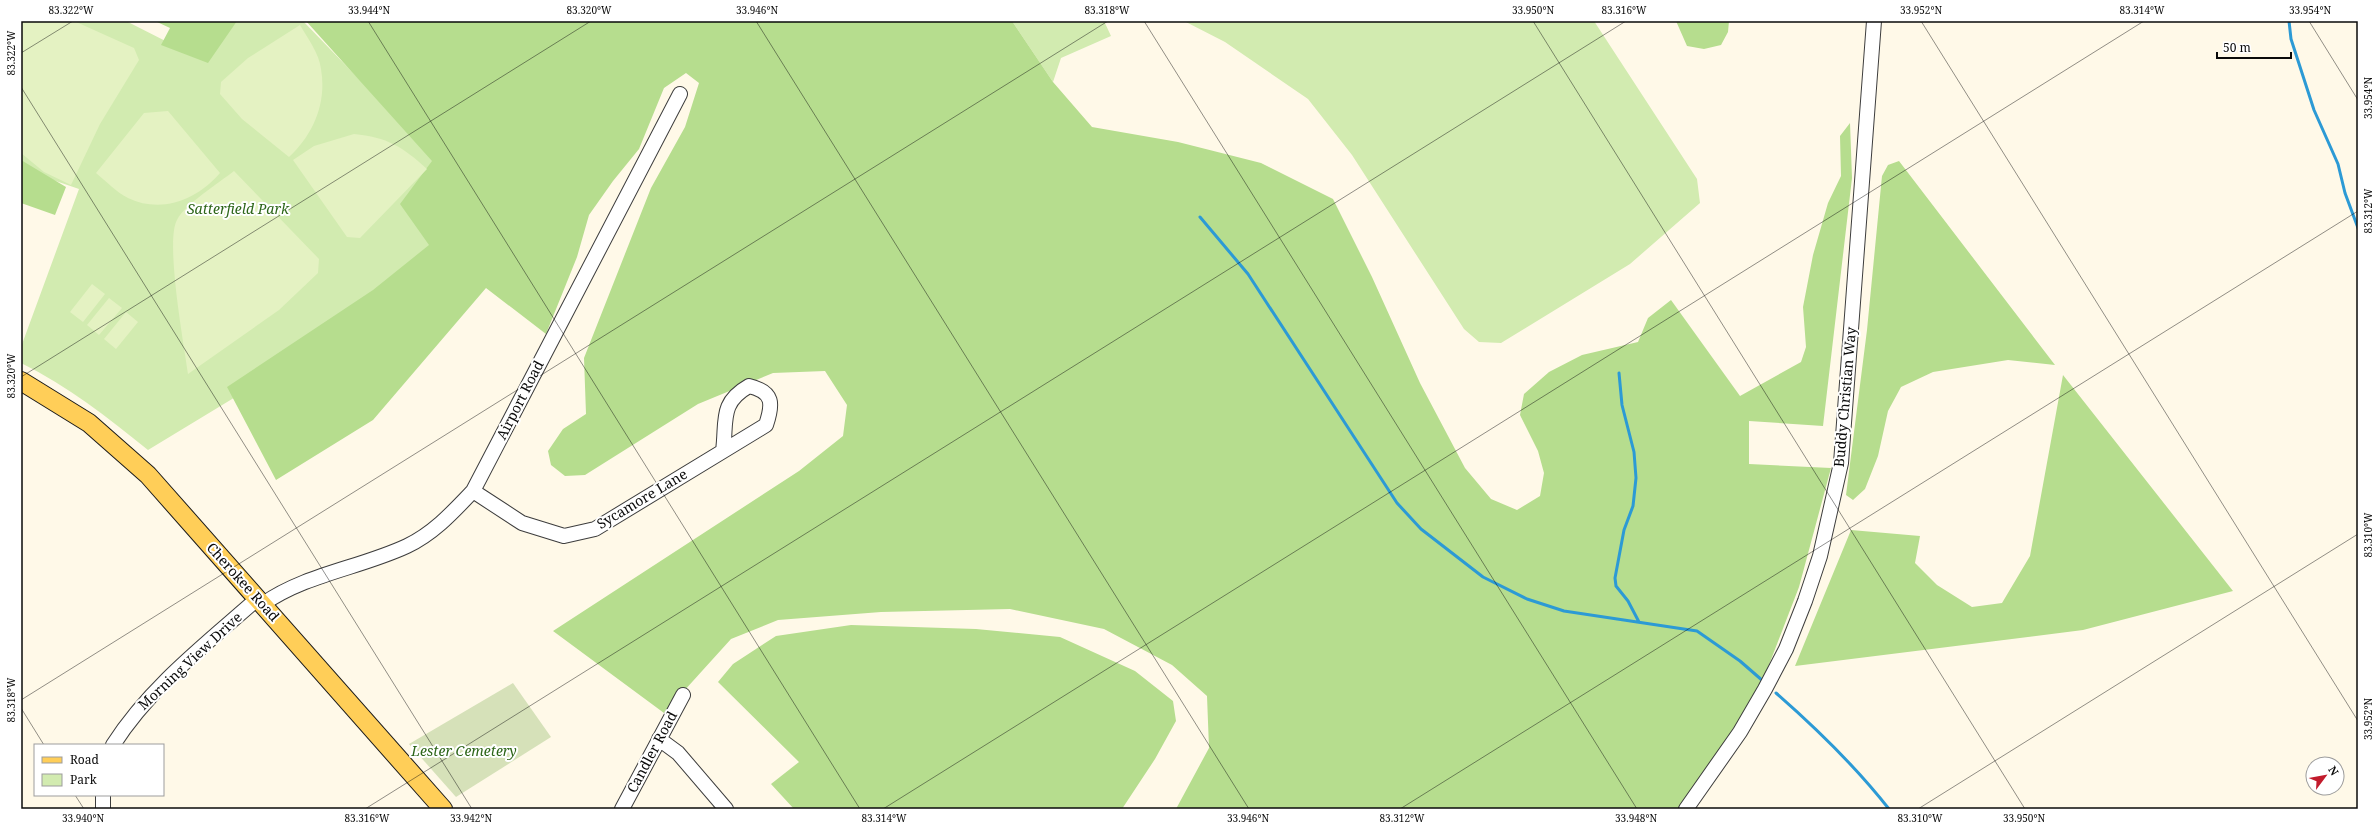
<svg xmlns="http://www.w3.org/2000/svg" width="2379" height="830" font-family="'Noto Serif',serif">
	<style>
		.green { fill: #d2ebb0 }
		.forest { fill: #b6dd8e }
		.cemetery { fill: #d6e1b9 }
		.pitch { fill: #e4f2c2 }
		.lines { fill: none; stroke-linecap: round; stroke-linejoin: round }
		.stream { stroke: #2c9ad5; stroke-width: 3 }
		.minor-casing { stroke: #3d3d3d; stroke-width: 16 }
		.major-casing { stroke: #1b1b1b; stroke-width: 20 }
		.minor { stroke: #fff; stroke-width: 14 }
		.major { stroke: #ffce58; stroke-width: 18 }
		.ticks { fill: none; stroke: #0a0a0a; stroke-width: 1; stroke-opacity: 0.45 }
		.labels { text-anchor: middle; stroke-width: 4; stroke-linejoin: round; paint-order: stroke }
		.park-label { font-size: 14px; font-style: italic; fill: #2c6518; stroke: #fff }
		.street-label { font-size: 14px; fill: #0a0a0a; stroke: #fff }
		.neatline { fill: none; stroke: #0a0a0a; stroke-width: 1.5 }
		.ticks-label { font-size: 10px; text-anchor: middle; fill: #0a0a0a }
	</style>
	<rect width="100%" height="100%" fill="#fff9e8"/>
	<path class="green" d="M21,21H126L193,55L214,21H303L438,161L461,260L148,450C107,417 68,386 21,363V347L79,189L21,169Z
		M1012,21H1104L1111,36L1061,58L1053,82Z
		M1184,21H1594L1697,179L1700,203L1630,264L1501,343L1479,342L1464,329L1352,155L1308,99L1225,42Z"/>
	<path class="forest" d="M155,21H237L208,63L161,45L170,28Z
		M306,21H1012L1053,82L1092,127L1178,142L1261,163L1333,199L1372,277L1420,383L1465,468L1491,499L1517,510L1540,496L1544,473L1538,451L1520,415L1524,394L1549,372L1582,355L1638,342L1648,318L1671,300L1740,396L1801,362L1806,347L1803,307L1813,255L1828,203L1841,176L1840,136L1850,123L1852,178L1823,426L1749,421V464L1831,468L1799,587L1767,670L1724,751L1678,809H1176L1209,748L1207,696L1172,665L1104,629L1010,609L881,612L778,620L731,639L664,713L553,631L799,471L843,436L847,405L825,371L773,373L698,404L585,475L565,476L551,465L548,451L563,429L586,414L584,358L651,188L685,127L699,83L686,73L664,88L639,149L613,181L589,215L577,257L546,334L486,288L373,420L276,480L227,387L373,290L429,245L400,204L432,161Z
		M1676,21H1729L1728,32L1721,45L1704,49L1687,46Z
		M21,160L66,187L55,215L21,203Z
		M1899,161L2055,365L2008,360L1933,372L1901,387L1888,411L1878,456L1865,489L1853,500L1846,495L1867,330L1882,176L1888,165Z
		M2063,375L2233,591L2083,630L1795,666L1851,530L1920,536L1915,563L1937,585L1972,607L2002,603L2030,556Z
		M851,625L976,629L1060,637L1135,671L1173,701L1176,721L1155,759L1122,809H794L771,784L799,762L718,682L733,664L776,636Z"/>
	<path class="cemetery" d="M513,683L551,737L456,797L409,744Z"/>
	<path class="pitch" d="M21,21H74L134,48L139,60L100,124L71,185L44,172L21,153Z
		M300,25C308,39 319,53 321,69C327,103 313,135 289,157L242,119L220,94L221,82L248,58Z
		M168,111L220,173C197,200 161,214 128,198C116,192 106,181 96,173L144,113Z
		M354,134C387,137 403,147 427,169L360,238L347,237L293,160L314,146Z
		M234,171L319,259L318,273L279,310L188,374C184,345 165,241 177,220C184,205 220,182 234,171Z
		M92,284L105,294L83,322L70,312Z
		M109,298L122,308L99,335L87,325Z
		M126,312L138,322L116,349L104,339Z"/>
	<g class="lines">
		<path class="stream" d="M2289,21L2291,39L2314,110L2338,164L2345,193L2358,228
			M1200,217L1248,274L1397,503L1421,529L1483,577L1527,599L1564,611L1697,631L1740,661L1763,681
			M1619,373L1622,405L1634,452L1636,478L1633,506L1624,530L1615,578L1616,586L1628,601L1639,622
			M1776,693C1816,728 1856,767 1889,809"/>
		<g class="minor-casing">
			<path id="minor" d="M473,491L522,523L564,536L595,529L766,425C773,404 774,392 749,386C719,403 727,421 723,451
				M263,604C306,574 360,568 407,546C434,533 453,512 473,491L680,94
				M659,739L678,753L726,809
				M113,745C150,687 206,644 257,599
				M103,795V809
				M622,809L683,695
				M1686,809L1740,732L1765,689L1786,649L1805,601L1820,556L1841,463L1874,21"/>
		</g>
		<g class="major-casing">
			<path id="major" d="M21,381L89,423L148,475L443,809"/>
		</g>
		<use href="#minor" class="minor"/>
		<use href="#major" class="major"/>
	</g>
	<path class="ticks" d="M368,21L860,809M756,21L1249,809M1144,21L1637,809M1533,21L2025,809M1921,21L2358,721M2309,21L2358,100M21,53L73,21M21,87L472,809M21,377L591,21M21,700L1108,21M21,708L44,745M75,795L84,809M365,809L1626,21M883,809L2144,21M1400,809L2358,211M1918,809L2358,534"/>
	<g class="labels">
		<g class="park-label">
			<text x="238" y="214">Satterfield Park</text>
			<text x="464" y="756">Lester Cemetery</text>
		</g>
		<g class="street-label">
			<text transform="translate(1845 397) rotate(-85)" y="5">Buddy Christian Way</text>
			<text transform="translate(520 400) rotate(-63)" y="5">Airport Road</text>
			<text transform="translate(642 499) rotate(-31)" y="5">Sycamore Lane</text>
			<text transform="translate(243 582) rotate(48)" y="5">Cherokee Road</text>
			<text transform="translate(190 661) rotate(-43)" y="5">Morning View Drive</text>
			<text transform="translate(652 752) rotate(-62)" y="5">Candler Road</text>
		</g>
	</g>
	<rect width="2379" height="830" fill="none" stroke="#ffffff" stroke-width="44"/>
	<rect x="34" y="744" width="130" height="52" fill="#ffffff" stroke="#9d9d9d"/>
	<rect x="42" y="757" width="20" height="6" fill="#ffce58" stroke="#9d9d9d"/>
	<text x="70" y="764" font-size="12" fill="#0a0a0a">Road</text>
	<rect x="42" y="774" width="20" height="12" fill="#d2ebb0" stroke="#9d9d9d"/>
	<text x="70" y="784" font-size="12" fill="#0a0a0a">Park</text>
	<g transform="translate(2325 776) rotate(58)"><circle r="19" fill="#ffffff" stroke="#9d9d9d"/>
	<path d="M0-3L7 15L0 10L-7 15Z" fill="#c21b2c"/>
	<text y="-6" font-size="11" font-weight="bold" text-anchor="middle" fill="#0a0a0a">N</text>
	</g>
	<path d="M2217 52v6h74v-6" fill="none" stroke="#0a0a0a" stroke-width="2"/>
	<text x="2223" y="52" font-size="12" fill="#0a0a0a" stroke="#ffffff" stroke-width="3" paint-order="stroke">50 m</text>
	<rect x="22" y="22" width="2335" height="786" class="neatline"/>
	<g class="ticks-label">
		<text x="71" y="14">83.322°W</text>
		<text x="369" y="14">33.944°N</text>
		<text x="589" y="14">83.320°W</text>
		<text x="757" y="14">33.946°N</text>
		<text x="1107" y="14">83.318°W</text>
		<text x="1533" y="14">33.950°N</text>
		<text x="1624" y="14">83.316°W</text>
		<text x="1921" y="14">33.952°N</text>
		<text x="2142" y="14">83.314°W</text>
		<text x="2310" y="14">33.954°N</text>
		<text transform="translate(11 53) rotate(-90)" y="4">83.322°W</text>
		<text transform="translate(2368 98) rotate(-90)" y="4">33.954°N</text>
		<text transform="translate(2368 211) rotate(-90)" y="4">83.312°W</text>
		<text transform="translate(11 376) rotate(-90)" y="4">83.320°W</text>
		<text transform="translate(2368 535) rotate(-90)" y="4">83.310°W</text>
		<text transform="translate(11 700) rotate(-90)" y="4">83.318°W</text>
		<text transform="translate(2368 719) rotate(-90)" y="4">33.952°N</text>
		<text x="83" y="822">33.940°N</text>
		<text x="367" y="822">83.316°W</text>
		<text x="471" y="822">33.942°N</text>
		<text x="884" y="822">83.314°W</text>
		<text x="1248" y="822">33.946°N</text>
		<text x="1402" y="822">83.312°W</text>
		<text x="1636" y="822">33.948°N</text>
		<text x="1920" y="822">83.310°W</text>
		<text x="2024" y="822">33.950°N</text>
	</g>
</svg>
